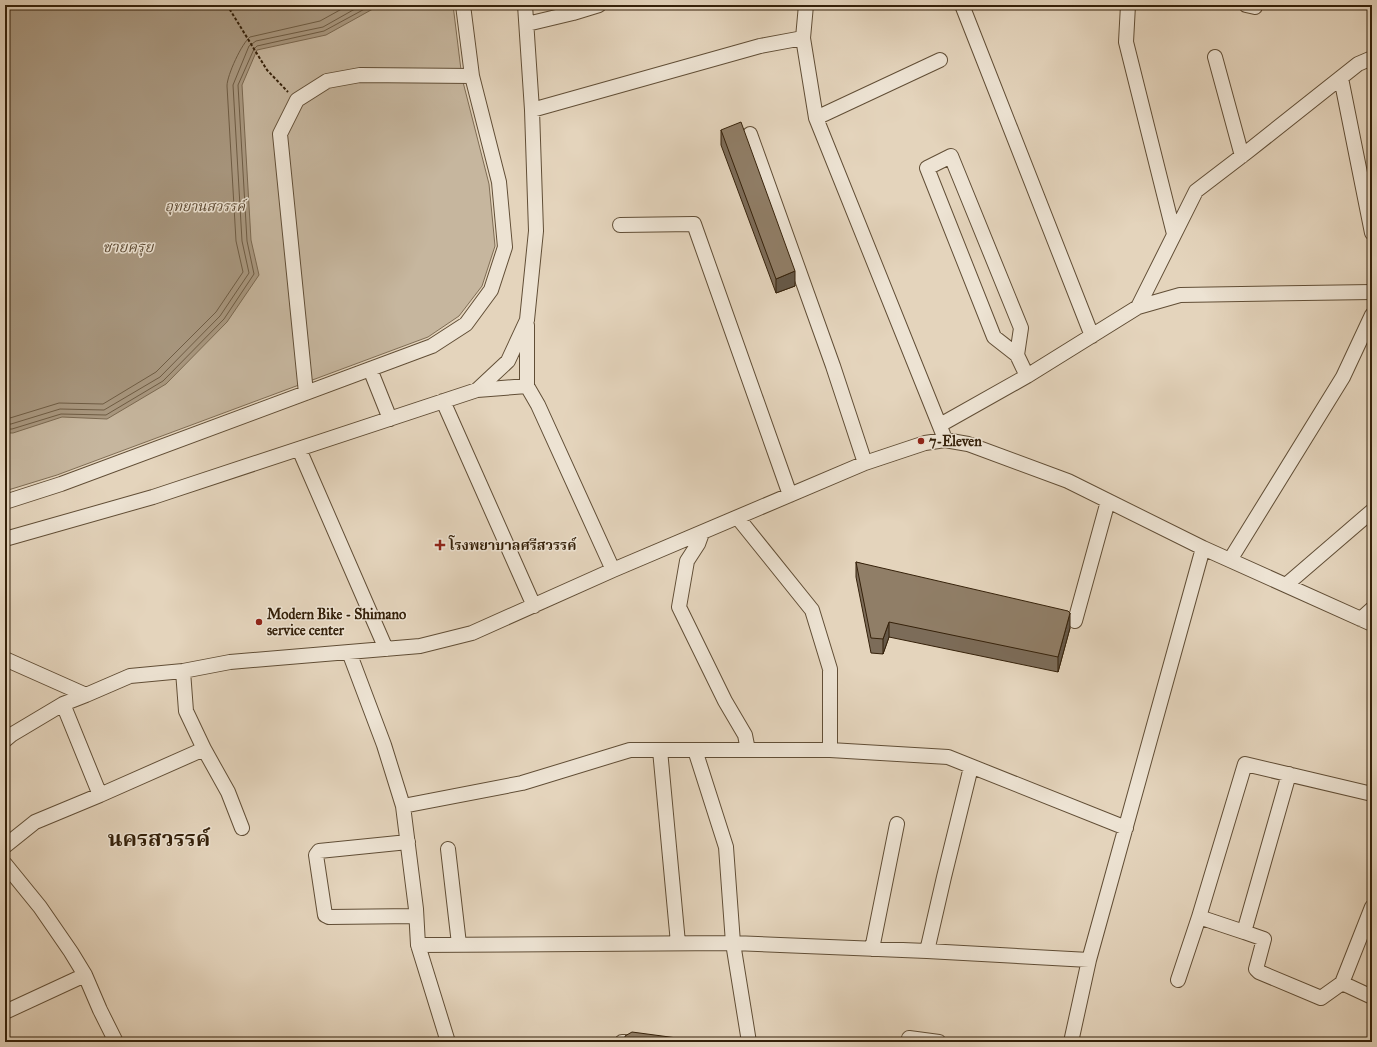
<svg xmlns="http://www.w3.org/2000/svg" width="1377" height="1047" font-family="'IM FELL Great Primer','Noto Serif Thai',serif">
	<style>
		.green { fill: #c6b69e; stroke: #7e6c54 }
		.water { fill: #a8977f; stroke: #7a6850 }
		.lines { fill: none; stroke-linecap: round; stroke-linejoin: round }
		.shore { stroke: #6e5c44; stroke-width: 1 }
		.minor-casing { stroke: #614e36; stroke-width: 16 }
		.path { stroke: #35210a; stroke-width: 2; stroke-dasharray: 3 2; stroke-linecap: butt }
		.minor { stroke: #ede3d3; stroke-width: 14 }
		.wall { fill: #7c6c59; stroke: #35210a }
		.shaded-wall { fill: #655848; stroke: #35210a }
		.building { fill: #907e67; stroke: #35210a }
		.poi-dot { fill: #8f2418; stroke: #ede3d3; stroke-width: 1.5 }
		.labels { text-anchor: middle; stroke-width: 3; stroke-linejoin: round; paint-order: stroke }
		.park-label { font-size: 14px; font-style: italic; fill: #59462f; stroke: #ede3d3 }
		.poi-label { font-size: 14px; font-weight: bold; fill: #35210a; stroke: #ede3d3; text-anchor: start }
		.water-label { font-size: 15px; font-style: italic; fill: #5d4a33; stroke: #ede3d3 }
		.town-label { font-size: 22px; font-weight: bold; fill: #35210a; stroke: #ede3d3 }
	</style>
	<rect width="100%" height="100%" fill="#e4d4bc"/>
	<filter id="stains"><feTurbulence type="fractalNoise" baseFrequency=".005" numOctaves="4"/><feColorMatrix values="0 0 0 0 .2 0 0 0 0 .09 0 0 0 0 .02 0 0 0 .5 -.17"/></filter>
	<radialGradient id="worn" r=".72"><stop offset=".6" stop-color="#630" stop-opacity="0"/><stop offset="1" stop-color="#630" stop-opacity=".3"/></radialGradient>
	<path class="green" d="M5,5H453L462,78L489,184L495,246L482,286L459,316L428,337L57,475L5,491Z"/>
	<path class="water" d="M5,5H380L326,35L257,50L242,85L251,240L259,275L227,322L166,384L107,419L62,417L13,433H5Z"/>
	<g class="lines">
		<path class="shore" d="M5,418H10L59,403L103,404L156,372L216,312L243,272L236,241L227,86C227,75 242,43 250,37L320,21L349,5
			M5,424H11L60,409L104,410L160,377L220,316L249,273L242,241L233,85L249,46L256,41L323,27L362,5
			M5,429H12L61,414L106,415L163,381L224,319L254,274L247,241L238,85L254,49L257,46L324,31L372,5"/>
		<g class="minor-casing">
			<path id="minor" d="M806,5L803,38L816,118L943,434
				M962,5L1092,336
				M1128,5L1126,42L1174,234
				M1246,5L1255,7
				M527,24L573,13L599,5
				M1215,57L1242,156
				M1341,78L1372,233
				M532,110L760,46L803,38
				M816,118L940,60
				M750,134L833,366L865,463
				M620,225L694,224L790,495
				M1138,307L1196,191L1247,152L1358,64L1372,58
				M527,325V386L538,405L613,570
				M1017,355L994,337L927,168L951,156L1021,328L1017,355L1027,376
				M370,369L390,419
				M477,390L527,386
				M306,393L280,134L297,100L327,81L360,75L472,76
				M443,401L534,606
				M940,425L1027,376L1138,307L1180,295L1372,292
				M299,449L386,649
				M5,502L61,484L432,346L466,324L491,290L505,247L499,182L472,76L463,5
				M738,518L812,610L830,669V750
				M702,533L698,544L687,561L679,607L725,701L745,735L748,750
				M5,539L153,497L477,390L508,361L527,320L536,231L532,110L525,5
				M1230,560L1343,377L1372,315
				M1286,585L1372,511
				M1361,619L1372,609
				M1075,621L1108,501
				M349,652L384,745L403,806L416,909L418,945L448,1042
				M5,659L86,695
				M63,704L100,795
				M5,740L11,735L63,704L86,695L130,676L183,671L230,662L420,646L472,633L613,570L865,463L925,443L945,440L968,444L1068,481L1203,548L1372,624
				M204,749L228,792L242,828
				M660,750L678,943
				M695,750L726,847L733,943L749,1042
				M1289,774L1244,932L1264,939L1256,969L1259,972L1321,998L1342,983
				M403,806L522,783L630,750H830L948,757L1126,828
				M408,842L319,851L316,855L325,915L329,917L416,916
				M5,846L35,822L100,795L204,749L186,711L183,671
				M448,849L459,944
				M5,864L40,907L71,952L85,975L100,1010L116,1042
				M1372,907L1342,983L1372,997
				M1199,917L1244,932
				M418,945L733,943L927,951L1089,960
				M872,949L897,824
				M927,951L944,877L971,767
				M1178,980L1199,917L1245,764L1372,794
				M5,1012L85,975
				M909,1038L939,1042
				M622,1042H625
				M1071,1042L1089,960L1203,548"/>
		</g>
		<path class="path" d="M227,5L267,70L288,92"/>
		<use href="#minor" class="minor"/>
	</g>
	<path class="wall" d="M721,130L795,286L776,293L721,145Z
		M856,562L1070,628L1058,672L889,637L883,654L871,653L856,577Z"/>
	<path class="shaded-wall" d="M795,271V286L776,293V279Z
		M1070,613V628L1058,672V657Z
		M889,622V637L883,654V639Z"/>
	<path class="building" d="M741,122L795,271L776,279L721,130Z
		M856,562L1068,611L1070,613L1058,657L889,622L883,639L871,638Z
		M632,1032L707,1042H625V1036Z"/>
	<g class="poi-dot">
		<circle cx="921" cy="441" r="4"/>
		<path d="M438 539h4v4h4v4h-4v4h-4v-4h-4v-4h4z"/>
		<circle cx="259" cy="622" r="4"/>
	</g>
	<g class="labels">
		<g class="park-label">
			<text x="205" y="211">อุทยานสวรรค์</text>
		</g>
		<g class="poi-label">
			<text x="929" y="446">7-Eleven</text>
			<text x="449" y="550">โรงพยาบาลศรีสวรรค์</text>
			<text x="267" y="619">Modern Bike - Shimano<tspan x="267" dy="16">service center</tspan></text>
		</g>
		<g class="water-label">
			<text x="128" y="252">ชายครุย</text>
		</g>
		<g class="town-label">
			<text x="159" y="846">นครสวรรค์</text>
		</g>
	</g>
	<rect width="1377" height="1047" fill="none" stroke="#e4d4bc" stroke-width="20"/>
	<rect x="6" y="6" width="1365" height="1035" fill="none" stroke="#35210a" stroke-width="2"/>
	<rect x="10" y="10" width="1357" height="1027" fill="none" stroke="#35210a"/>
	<rect width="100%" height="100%" filter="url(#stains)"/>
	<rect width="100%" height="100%" fill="url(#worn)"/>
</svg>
